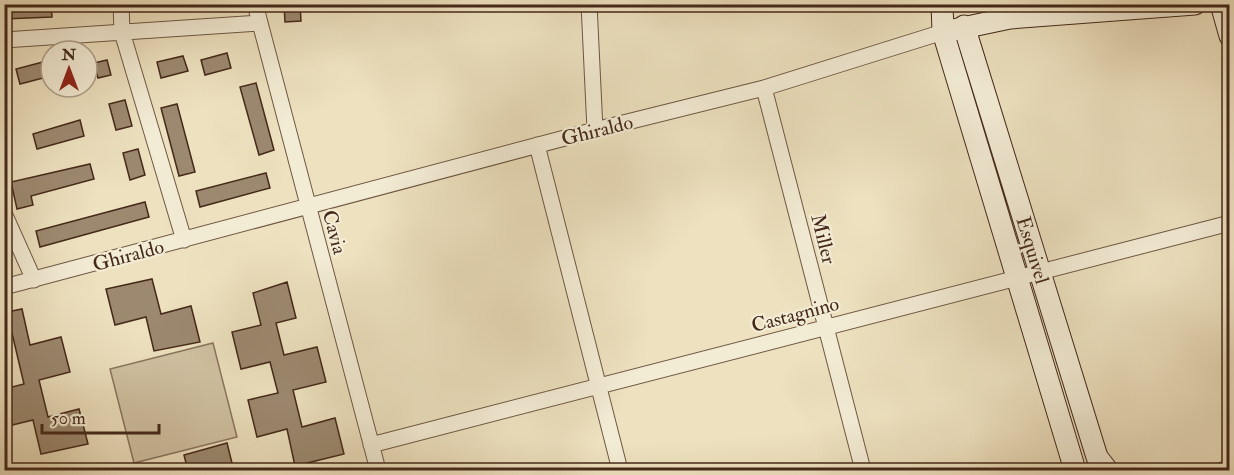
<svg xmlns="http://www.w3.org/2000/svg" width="1234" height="475" font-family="'IM FELL Double Pica',serif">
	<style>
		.green { fill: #d0c2a3; stroke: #8a765e; stroke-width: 1.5 }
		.building { fill: #9c8970; stroke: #45291a; stroke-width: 1.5 }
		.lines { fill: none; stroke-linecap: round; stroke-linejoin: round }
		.street-casing { stroke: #6f5743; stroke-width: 17 }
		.secondary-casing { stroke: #45291a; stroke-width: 23 }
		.street { stroke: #f3ecd5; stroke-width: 15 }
		.secondary { stroke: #f3ecd5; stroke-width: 21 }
		.labels { text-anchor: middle; stroke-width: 4.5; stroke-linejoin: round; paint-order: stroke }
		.street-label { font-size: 20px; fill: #45291a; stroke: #f3ecd5 }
	</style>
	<rect width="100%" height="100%" fill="#ede1bf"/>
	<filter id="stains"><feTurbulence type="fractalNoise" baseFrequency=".00333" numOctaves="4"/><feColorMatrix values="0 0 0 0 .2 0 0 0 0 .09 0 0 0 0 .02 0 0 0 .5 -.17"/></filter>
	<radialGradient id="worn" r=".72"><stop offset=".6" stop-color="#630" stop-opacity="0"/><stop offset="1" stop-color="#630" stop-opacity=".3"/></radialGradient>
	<path class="green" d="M213,343L237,437L134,463L110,369Z"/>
	<path class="building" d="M4,4H51L52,17L4,19Z
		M284,4H300L301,21L285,22Z
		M227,53L231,68L205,75L201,60Z
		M183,56L188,71L161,78L157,62Z
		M107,60L111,75L98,78L94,63Z
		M43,62L47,77L20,84L16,69Z
		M256,83L274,150L259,155L240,87Z
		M125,100L132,126L116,130L109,104Z
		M177,104L195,172L179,176L161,108Z
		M80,120L84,136L37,149L33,134Z
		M138,149L145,175L130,180L123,153Z
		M90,164L94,179L31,196L33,205L17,209L11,182Z
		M266,173L270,188L200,207L196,191Z
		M145,202L149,217L40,247L36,231Z
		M152,279L161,314L191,306L200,342L154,351L146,317L115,325L106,289Z
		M287,282L296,318L276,323L284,355L317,347L326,382L293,390L302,427L335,418L344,454L295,466L287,429L257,437L248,400L278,393L270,362L241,369L232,332L261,325L253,293Z
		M22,309L30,345L61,337L70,372L39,380L48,417L79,409L88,444L41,454L33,420L4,427V389L24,384L7,312Z
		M227,443L234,471H188L184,455Z"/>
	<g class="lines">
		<g class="street-casing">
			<path id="street" d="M121,4L122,32L184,240
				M255,4L378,470
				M589,4L595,130
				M4,40L259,23
				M764,88L863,470
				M537,145L620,470
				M4,213L34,280
				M4,287L595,130L764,88L943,32
				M371,445L1230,223
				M1222,470L1230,468"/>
		</g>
		<g class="secondary-casing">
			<path id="secondary" d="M942,4L943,32L1075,470
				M1221,4L1230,36
				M964,26L1097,457L1107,470
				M953,30L1010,18L1195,4"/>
		</g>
		<use href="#street" class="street"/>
		<use href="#secondary" class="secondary"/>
	</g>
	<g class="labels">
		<g class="street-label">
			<text transform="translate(597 130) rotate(-14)" y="7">Ghiraldo</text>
			<text transform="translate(335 232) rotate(75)" y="7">Cavia</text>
			<text transform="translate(824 239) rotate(76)" y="7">Miller</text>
			<text transform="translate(1033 250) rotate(73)" y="7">Esquivel</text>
			<text transform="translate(128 255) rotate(-15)" y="7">Ghiraldo</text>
			<text transform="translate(795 314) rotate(-15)" y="7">Castagnino</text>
		</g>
	</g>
	<rect width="1234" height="475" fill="none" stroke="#ede1bf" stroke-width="24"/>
	<rect x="6" y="6" width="1222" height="463" fill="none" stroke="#45291a" stroke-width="3"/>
	<rect x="12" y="12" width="1210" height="451" fill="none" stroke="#45291a" stroke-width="1.5"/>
	<g transform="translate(69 69)"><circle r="28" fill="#f3ecd5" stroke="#ad9e8a" stroke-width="1.5"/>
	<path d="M0-4.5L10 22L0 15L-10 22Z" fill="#8f2418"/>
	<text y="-9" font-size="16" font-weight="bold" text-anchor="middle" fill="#45291a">N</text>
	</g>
	<path d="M42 424v9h117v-9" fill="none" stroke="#45291a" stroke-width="3"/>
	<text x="51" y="424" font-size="18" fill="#45291a" stroke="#f3ecd5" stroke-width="4.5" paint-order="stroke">50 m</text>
	<rect width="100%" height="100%" filter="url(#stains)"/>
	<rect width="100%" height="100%" fill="url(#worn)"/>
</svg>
